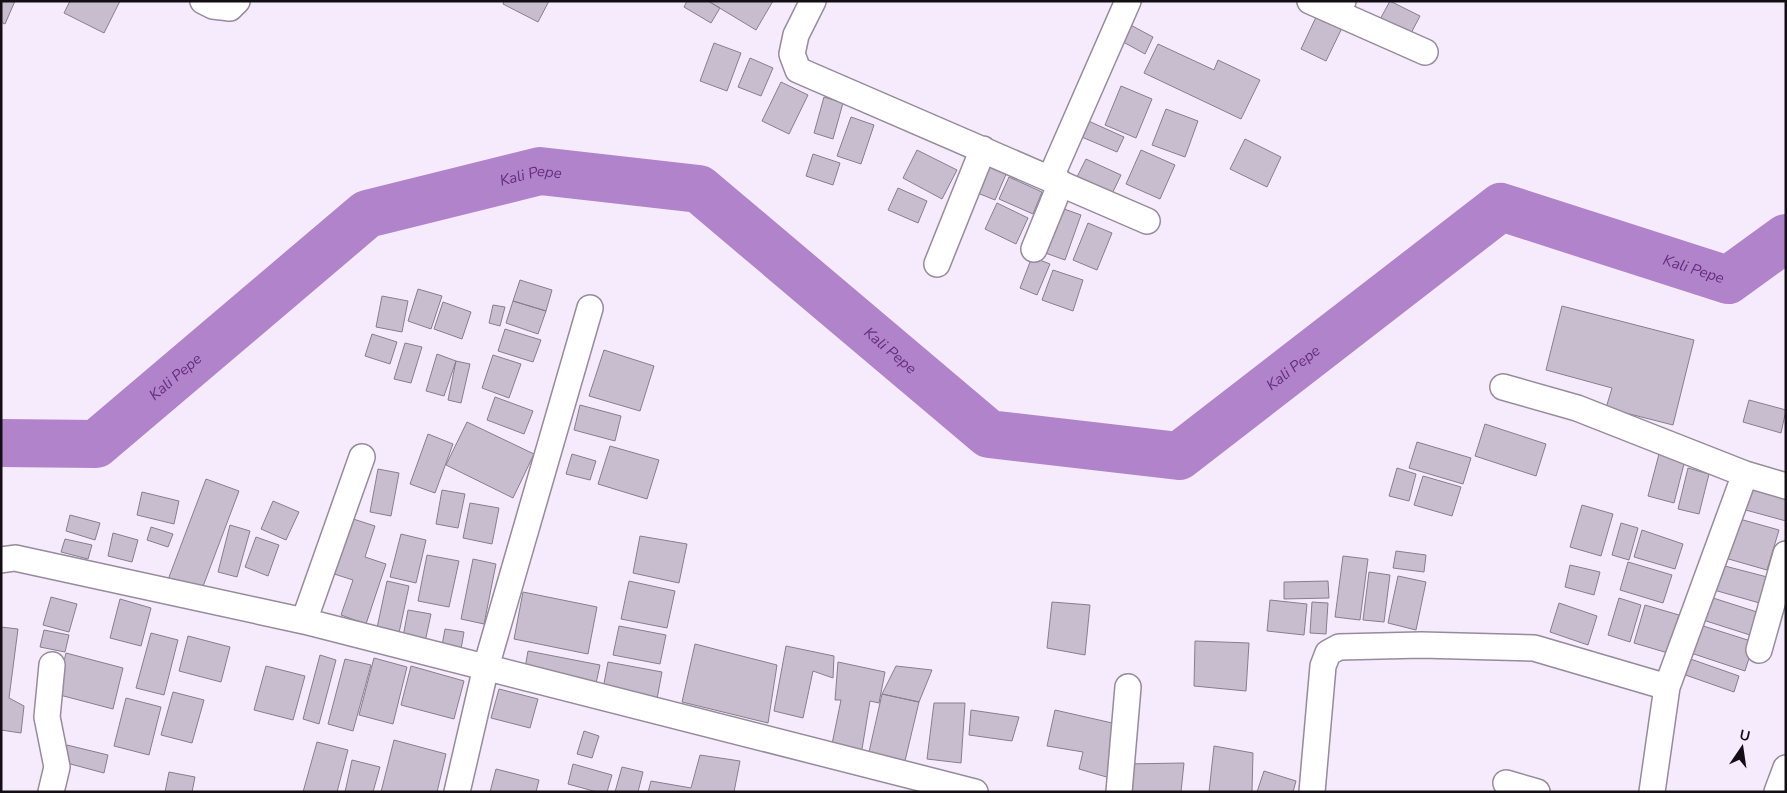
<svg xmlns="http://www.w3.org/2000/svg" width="1787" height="793" font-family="'Nunito Sans',sans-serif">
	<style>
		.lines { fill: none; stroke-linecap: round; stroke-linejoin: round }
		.river { stroke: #b183ca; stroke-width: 48 }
		.building { fill: #c8bdce; stroke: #877e8d }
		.street-casing { stroke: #968b9b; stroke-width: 28 }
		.street { stroke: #fff; stroke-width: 25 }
		.labels { text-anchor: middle; stroke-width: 4; stroke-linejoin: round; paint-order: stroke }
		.water-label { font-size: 15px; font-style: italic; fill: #662c81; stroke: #f6ebfc }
	</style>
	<rect width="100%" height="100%" fill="#f6ebfc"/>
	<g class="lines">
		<path class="river" id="s1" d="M1,443L96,444L367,214L540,171L699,189L989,434L1179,456L1501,207L1728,280L1786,238"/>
	</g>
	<path class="building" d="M1,1H15L5,24L1,22Z
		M70,1H120L104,33L64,13Z
		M504,1H549L538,22L503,4Z
		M687,1H708L720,8L711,23L684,7Z
		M708,1H773L756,30Z
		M1390,1L1420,16L1408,39L1378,23Z
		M1317,15L1342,28L1326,61L1301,49Z
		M1125,22L1153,37L1145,54L1116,38Z
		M714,43L741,53L727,91L700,81Z
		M1158,44L1214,70L1218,60L1260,80L1241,119L1144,73Z
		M750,58L773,68L761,96L738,87Z
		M781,82L808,95L789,134L762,121Z
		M1121,86L1152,99L1136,138L1105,125Z
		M824,97L843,103L833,139L814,133Z
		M1166,109L1198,121L1185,157L1152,145Z
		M851,117L874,125L861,164L837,156Z
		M1084,119L1124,137L1117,152L1077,135Z
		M1245,139L1281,157L1267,187L1230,169Z
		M917,150L957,170L942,199L903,178Z
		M1141,150L1175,165L1160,199L1126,184Z
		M813,154L840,163L833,185L806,176Z
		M1086,159L1121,175L1111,196L1076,179Z
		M982,162L1007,172L995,200L970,190Z
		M1009,177L1042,192L1033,214L999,199Z
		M898,188L927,201L918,223L888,210Z
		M997,203L1028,218L1016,244L985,229Z
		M1053,205L1081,215L1065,260L1037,250Z
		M1088,223L1112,233L1097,270L1073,260Z
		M1032,257L1050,264L1037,295L1020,288Z
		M1053,270L1083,280L1073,311L1042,300Z
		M520,280L552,290L546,311L513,301Z
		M418,289L442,296L431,329L408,321Z
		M382,296L408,301L402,332L376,327Z
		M513,301L546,311L538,334L506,323Z
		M443,302L471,312L462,339L434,329Z
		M493,305L505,307L500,326L489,323Z
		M1562,306L1694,340L1673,425L1606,408L1612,388L1546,370Z
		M505,329L541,340L533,362L498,351Z
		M372,334L397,342L390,364L365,356Z
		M405,343L422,347L411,383L394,379Z
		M604,350L654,366L640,411L589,396Z
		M437,354L456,361L444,396L426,391Z
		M493,355L521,364L509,398L482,388Z
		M456,361L470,364L461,403L448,400Z
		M495,397L533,411L524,434L487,420Z
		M1749,400L1786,410L1781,433L1743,422Z
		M580,405L621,416L615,441L574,430Z
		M467,422L534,454L513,498L446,465Z
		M1485,424L1546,444L1536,476L1475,456Z
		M428,434L453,444L435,493L410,484Z
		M1417,442L1471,458L1463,484L1409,468Z
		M610,446L659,460L647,499L598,484Z
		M572,454L596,461L590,480L566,474Z
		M1659,454L1685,460L1674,503L1648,496Z
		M1397,468L1416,474L1409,501L1389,496Z
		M1688,468L1709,474L1699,514L1678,509Z
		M378,469L399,473L391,516L370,512Z
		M1423,476L1461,487L1452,516L1414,505Z
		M206,479L239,491L199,597L166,585Z
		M1748,485L1786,496V521L1742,509Z
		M442,490L465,494L458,528L436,524Z
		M142,492L179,501L174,524L137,515Z
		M273,501L299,512L286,540L261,529Z
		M470,503L499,508L492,544L463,538Z
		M1582,505L1613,514L1601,556L1570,547Z
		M70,515L100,523L95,540L66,531Z
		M347,517L375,526L365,557L386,564L366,624L341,615L353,580L328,572Z
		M1736,518L1779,530L1767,570L1725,558Z
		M1621,523L1638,528L1629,560L1612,555Z
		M230,525L250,531L237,577L218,572Z
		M151,527L173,534L168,547L147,540Z
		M1642,530L1683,544L1675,569L1634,557Z
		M113,533L138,540L132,562L108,556Z
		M401,534L426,540L416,583L390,577Z
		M640,536L687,544L679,583L633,573Z
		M256,537L279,545L268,576L245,567Z
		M65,539L92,545L88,559L61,552Z
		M1396,551L1426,555L1424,572L1393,568Z
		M427,555L459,561L449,607L418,601Z
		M1343,556L1368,559L1360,620L1335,617Z
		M473,559L496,564L484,624L461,619Z
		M1628,562L1672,575L1663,603L1620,590Z
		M1570,565L1600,572L1594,595L1565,587Z
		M1721,565L1771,578L1763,604L1714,590Z
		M1369,572L1390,575L1384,622L1363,620Z
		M1398,576L1426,582L1416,630L1388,623Z
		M387,581L409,586L399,633L377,628Z
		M629,581L675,591L667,628L621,619Z
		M1328,581L1329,598L1284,599V582Z
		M523,592L597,607L588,654L514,639Z
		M51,597L77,604L69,632L43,625Z
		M1710,597L1757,612L1750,635L1703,620Z
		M1619,598L1641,605L1630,642L1608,635Z
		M120,599L151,608L141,646L110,638Z
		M1270,600L1307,604L1304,635L1267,631Z
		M1052,602L1090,605L1085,655L1047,648Z
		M1312,602L1328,603L1326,634L1310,633Z
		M1559,603L1597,616L1588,645L1550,632Z
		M1645,605L1679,615L1668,653L1634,643Z
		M408,610L431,614L425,642L403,637Z
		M1697,624L1754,642L1745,671L1688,652Z
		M619,626L666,635L660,664L613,655Z
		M1,627L18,629L9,698L24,706L21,733L1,730Z
		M445,629L464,632L460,655L441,651Z
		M44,630L69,635L65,652L40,647Z
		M151,633L178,640L164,695L136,688Z
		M188,636L230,647L221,682L179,671Z
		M1195,641L1249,643L1246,691L1194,686Z
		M695,644L777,665L768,723L682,702Z
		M786,646L834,656L833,678L813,671L803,718L774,711Z
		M528,651L600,665L595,688L524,674Z
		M66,653L123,668L113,709L56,694Z
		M320,655L336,660L319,724L303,719Z
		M1682,656L1739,676L1734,692L1677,672Z
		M374,658L407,667L393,724L359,715Z
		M345,659L371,665L353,731L328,724Z
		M608,662L662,672L657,699L603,689Z
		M838,662L885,672L879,703L870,701L861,755L831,749L841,700H835Z
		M266,666L305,676L293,720L254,710Z
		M411,666L464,681L454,719L401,705Z
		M896,666L932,670L919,702L882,694Z
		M499,689L538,699L530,728L491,718Z
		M173,692L204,700L192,743L161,735Z
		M882,694L919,702L904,765L869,752Z
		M126,698L161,707L149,755L114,746Z
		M934,703H965L961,763L927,759Z
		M971,710L1019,717L1012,741L969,735Z
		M1055,710L1121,725L1110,778L1079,769L1083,752L1047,746Z
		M584,731L599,736L592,758L577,754Z
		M394,740L446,754L437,792H381Z
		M317,742L348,750L337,792H303Z
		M67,745L108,755L104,773L63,762Z
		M1214,746L1253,753L1252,792H1209Z
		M700,755L740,761L734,792H648L651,781L691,788Z
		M352,760L380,767L373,792H345Z
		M1184,763L1181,792H1123L1124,764Z
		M573,764L612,775L607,792H597L568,784Z
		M622,767L643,772L638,792H615Z
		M496,769L539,780L536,792H490Z
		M1264,771L1296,781L1293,792H1257Z
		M169,772L195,777L192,792H165Z"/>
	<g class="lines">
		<g class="street-casing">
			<path id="street" d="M203,1L213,6L230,8L237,1
				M813,1L796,35L792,54L798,70L1147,221
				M1310,1L1337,13L1343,1
				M1337,13L1425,52
				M1050,179L1128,1
				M1034,249L1061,183
				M937,264L983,149
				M1503,387L1577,408L1745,474L1786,486
				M1,560L15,558L304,621L975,792
				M304,621L362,457
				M1759,650L1786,554
				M1667,687L1745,474
				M1506,783L1537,792
				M51,792L57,767L47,717L52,665
				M457,792L486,667L590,308
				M1119,792L1128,687
				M1312,792L1323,666L1328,653L1339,647L1421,645L1534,648L1667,687L1652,792
				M1777,792L1786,768"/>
		</g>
		<use href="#street" class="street"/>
	</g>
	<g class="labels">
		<g class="water-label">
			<text dy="5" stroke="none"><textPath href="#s1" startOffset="619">Kali Pepe</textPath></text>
			<text dy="5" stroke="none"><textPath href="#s1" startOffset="1969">Kali Pepe</textPath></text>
			<text dy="5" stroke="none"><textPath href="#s1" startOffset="1039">Kali Pepe</textPath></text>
			<text dy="5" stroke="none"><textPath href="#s1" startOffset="1504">Kali Pepe</textPath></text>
			<text dy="5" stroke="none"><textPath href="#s1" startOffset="199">Kali Pepe</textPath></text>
		</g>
	</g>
	<rect width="1787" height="793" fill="none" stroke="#120e14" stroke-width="5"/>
	<g transform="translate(1742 748) rotate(13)" stroke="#f6ebfc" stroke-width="4" paint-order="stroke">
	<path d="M0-4L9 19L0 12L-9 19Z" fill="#120e14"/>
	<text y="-8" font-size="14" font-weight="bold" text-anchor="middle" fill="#120e14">U</text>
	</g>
</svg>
